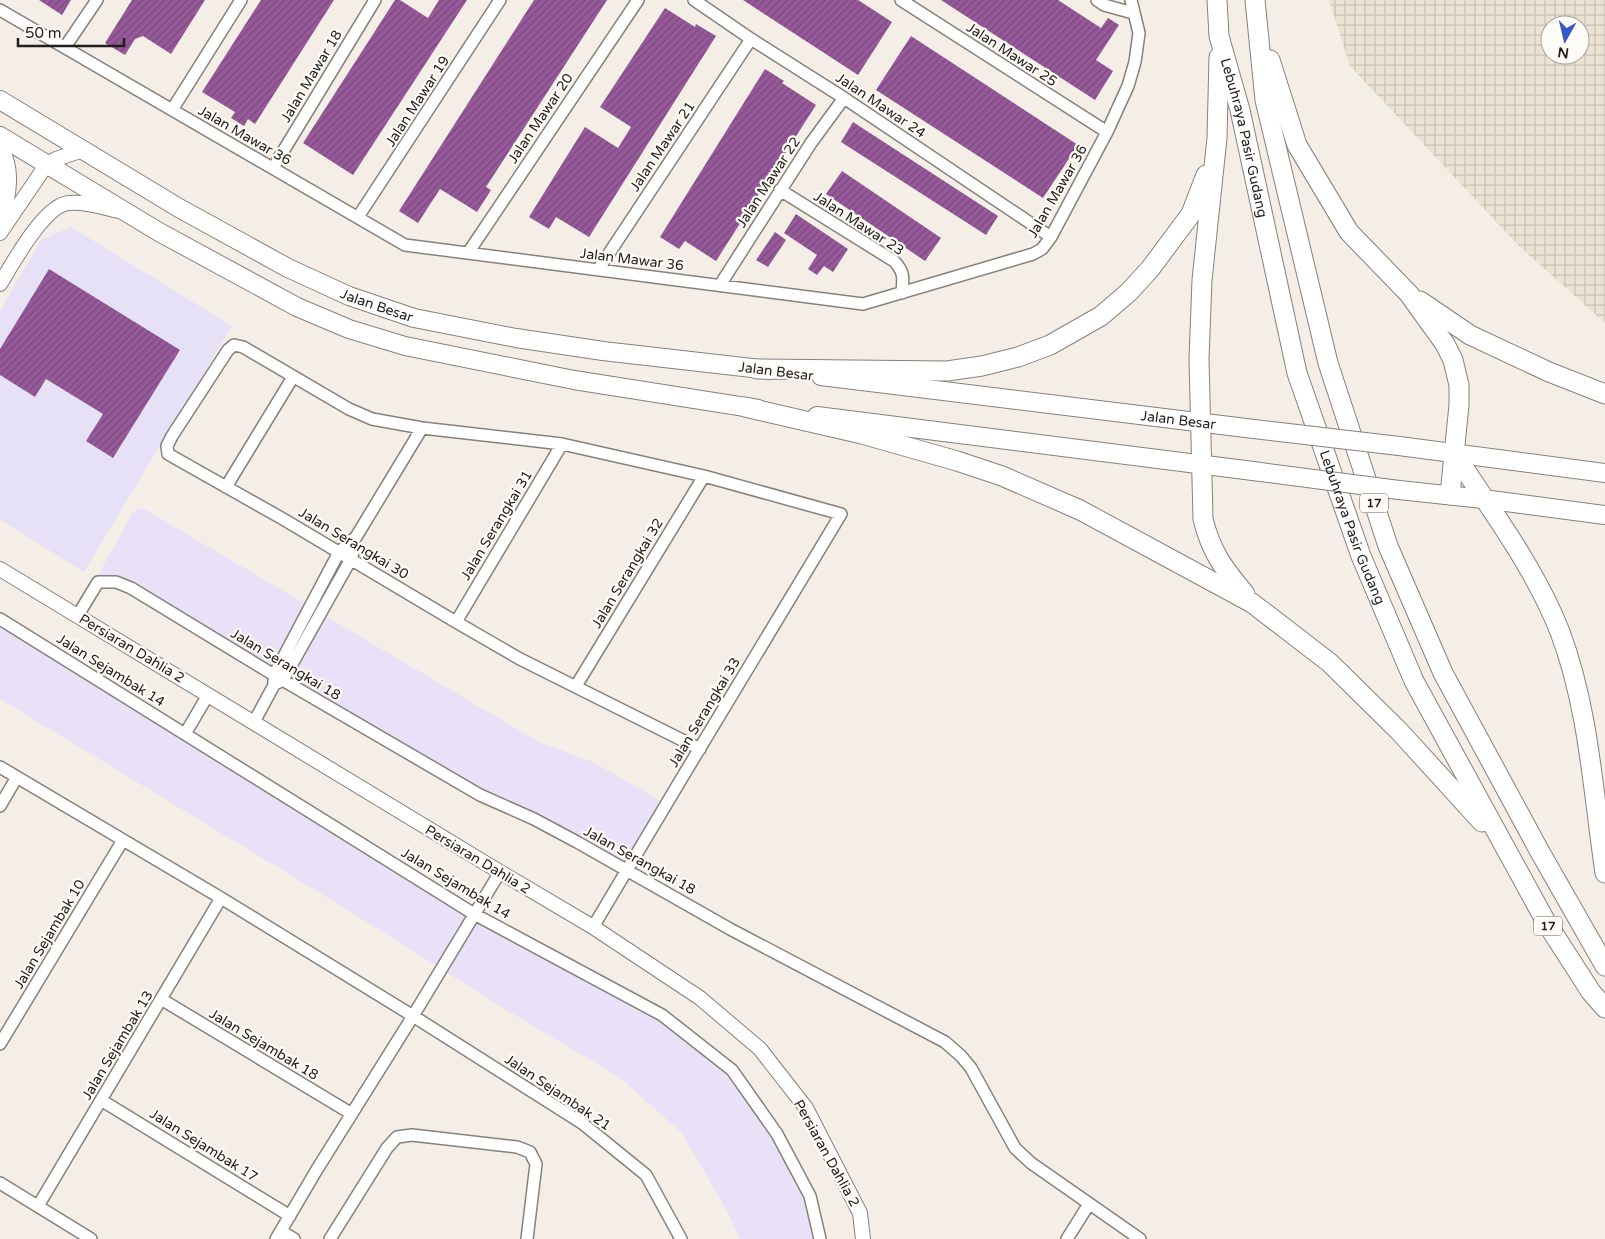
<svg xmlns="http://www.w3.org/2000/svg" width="1605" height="1239" font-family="'Varela Round',sans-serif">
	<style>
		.commercial { fill: #e8e1f7 }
		.industrial { fill: url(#industrial-grid); fill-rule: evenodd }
		.medical { fill: #e6e1f7 }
		.building { fill: url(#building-hatch) }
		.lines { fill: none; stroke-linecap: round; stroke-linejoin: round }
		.minor-casing { stroke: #86817a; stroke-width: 14 }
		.tertiary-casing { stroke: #86817a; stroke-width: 16 }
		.primary-casing { stroke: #86817a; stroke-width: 20 }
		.trunk-casing { stroke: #86817a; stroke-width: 21 }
		.minor { stroke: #fff; stroke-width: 11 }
		.tertiary { stroke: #fff; stroke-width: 14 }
		.primary { stroke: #fff; stroke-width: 18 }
		.trunk { stroke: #fff; stroke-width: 19 }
		.primary-bridge-casing { stroke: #86817a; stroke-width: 20; stroke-linecap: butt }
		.primary-bridge { stroke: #fff; stroke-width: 18 }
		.labels { text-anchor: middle; stroke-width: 4.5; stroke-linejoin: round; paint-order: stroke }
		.shield { fill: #fffcf7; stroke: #64615e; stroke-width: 1 }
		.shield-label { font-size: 12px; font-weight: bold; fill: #211f1c }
		.street-label { font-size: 14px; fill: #211f1c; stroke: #fffcf7 }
	</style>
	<defs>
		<pattern id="industrial-grid" width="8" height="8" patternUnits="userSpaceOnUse" patternTransform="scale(1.25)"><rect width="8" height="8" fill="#ece2d3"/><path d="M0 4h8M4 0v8" fill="none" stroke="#cac1b5"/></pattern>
		<pattern id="building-hatch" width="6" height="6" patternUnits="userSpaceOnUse" patternTransform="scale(1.25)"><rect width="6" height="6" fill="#965a9a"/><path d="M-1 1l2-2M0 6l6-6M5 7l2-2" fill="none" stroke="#7a4a7d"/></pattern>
	</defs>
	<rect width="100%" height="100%" fill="#f4eee6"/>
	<path class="commercial" d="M139,508L146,510L539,742L595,763L662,802L619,873L534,825L492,807L431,773L98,575L133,512Z
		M0,612L464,902L663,1008L736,1065L782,1130L815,1194L825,1239H740L727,1211L682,1133L619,1077L498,1005L348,910L0,699Z"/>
	<path class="industrial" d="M1329,0H1605V323L1519,246L1350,66ZM1550,25H1580V55H1550Z"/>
	<path class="medical" d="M71,227L232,326L84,572L0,520V311L41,240Z"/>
	<path class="building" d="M39,0H71L62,15Z
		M132,0H205L171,54L143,36L135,39L125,55L105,43Z
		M261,0H334L255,124L248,119L244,126L231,118L235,112L202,92Z
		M395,0H400L428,18L439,0H467L353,175L303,143Z
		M534,0H607L486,187L491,190L477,212L440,189L418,223L399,211Z
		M743,0H858L892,22L858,75Z
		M941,0H1058L1101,28L1108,18L1119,25L1096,60L1113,71L1095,100Z
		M665,8L695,27L696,24L716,36L589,237L556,217L549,229L529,217L585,127L618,148L631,127L600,107Z
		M911,36L1078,145L1043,198L876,90Z
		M765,69L784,81L782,83L816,105L716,261L685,241L679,249L660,237Z
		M853,122L998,216L986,235L841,142Z
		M842,171L941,238L925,261L826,194Z
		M796,214L848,249L833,272L824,266L817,275L808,269L817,255L784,233Z
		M775,232L786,240L768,267L756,260Z
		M49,269L180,350L113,458L86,441L103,414L46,379L35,397L0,375V349Z"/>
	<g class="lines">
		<g class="minor-casing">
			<path id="minor" d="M694,0L751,39L844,98L1051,237
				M901,0L1107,132
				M1097,0L1104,5L1133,13
				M0,10L405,245L863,304L1033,254L1042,249L1051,237L1107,132L1128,86L1135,62L1139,33L1131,0
				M65,47L97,0
				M172,110L241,0
				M273,168L375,0
				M780,190L894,261C905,273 903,278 902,293
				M358,217L500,0
				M468,253L638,0
				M598,270L751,39
				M720,285L811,143L844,98
				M226,487L293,377
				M78,615L98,582H116L131,588L274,675L480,795L534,819L577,842L730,929L945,1042L961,1056L971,1068L1015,1148L1031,1163L1140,1239
				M0,619L474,914L662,1015L732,1070L777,1134L810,1196L820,1239
				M456,622L562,444
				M277,683L283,680L351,559L353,553
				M576,686L704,476
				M254,722L274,685V675L339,552L356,537L422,428
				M185,734L208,695
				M0,767L221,898L413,1016L582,1123L646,1175L681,1239
				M0,806L17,777
				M593,927C675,789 758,651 841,514L704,476L562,444L422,428L372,419L349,409L243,347L234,345L228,350L172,436L167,446L168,454L283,519L456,622L520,659L700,749
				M161,999L352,1114
				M0,1044L123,840
				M101,1100L290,1216
				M0,1183L91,1239
				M38,1206L221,898
				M281,1231L294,1239
				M276,1239L316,1171L413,1016L500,872
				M330,1239L387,1148L397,1137L412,1135L517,1147L530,1152L536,1164L527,1239
				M1067,1239L1089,1204"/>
		</g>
		<g class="tertiary-casing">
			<path id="tertiary" d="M0,233L47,164L56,159L83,150
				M0,284C13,263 45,204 69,203C85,201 104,208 119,211
				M0,569L500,872L593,927L700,998L760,1049L806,1108L860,1213L863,1239"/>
		</g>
		<g class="primary-casing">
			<g id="primary">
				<path id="s1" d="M0,100L179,208L288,268L349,296L414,318L516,338L603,351L770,370"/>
				<path d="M0,136L159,232L297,307L349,329L405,346L574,380L758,409"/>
				<path d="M0,150C13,173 5,200 0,224"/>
				<path id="s2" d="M821,376L1254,429"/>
				<path d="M817,416L1253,471"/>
				<path d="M1399,446L1605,473"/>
				<path d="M1399,490L1483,499L1605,515"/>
			</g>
		</g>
		<g class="trunk-casing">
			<g id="trunk">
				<path id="s3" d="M1217,0L1219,36L1240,110L1297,373L1361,556L1414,681L1546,922L1591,992L1605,1008"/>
				<path d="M1255,0L1265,100L1328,363L1388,546L1443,673L1540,852L1605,966"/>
				<path d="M1219,57L1217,138L1202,280L1199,359L1203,519C1211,552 1224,569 1245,594"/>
				<path d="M1270,60L1297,145L1349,232L1409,294L1445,344L1453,360L1459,385V405L1450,495"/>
				<path d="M1420,301L1470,335L1549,372L1605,394"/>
				<path d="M757,369L947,371L982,366L1018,357L1050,345L1101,316L1129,292L1150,269L1191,214L1206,175"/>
				<path d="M745,407L862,434L957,461L1002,476L1080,510L1252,603L1330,663L1399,731L1482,822"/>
				<path d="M1454,453C1491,510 1535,568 1560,632C1589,709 1593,792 1605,873"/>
			</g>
		</g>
		<use href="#minor" class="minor"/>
		<use href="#tertiary" class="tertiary"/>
		<use href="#primary" class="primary"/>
		<use href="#trunk" class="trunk"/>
		<g class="primary-bridge-casing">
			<path id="primary-bridge" d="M1254,429L1399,446
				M1253,471L1399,490"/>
		</g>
		<use href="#primary-bridge" class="primary-bridge"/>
	</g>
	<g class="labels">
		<g class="shield">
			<rect x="1360" y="493.5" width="28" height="19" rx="4"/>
			<rect x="1534" y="916.5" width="28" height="19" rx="4"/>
		</g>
		<g class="shield-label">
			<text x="1374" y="507">17</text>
			<text x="1548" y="930">17</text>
		</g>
		<g class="street-label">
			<text transform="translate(1012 54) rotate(33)" y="5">Jalan Mawar 25</text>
			<text transform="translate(311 76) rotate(-59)" y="5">Jalan Mawar 18</text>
			<text transform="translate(417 101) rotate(-57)" y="5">Jalan Mawar 19</text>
			<text transform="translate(881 105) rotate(34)" y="5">Jalan Mawar 24</text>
			<text transform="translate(540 118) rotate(-56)" y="5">Jalan Mawar 20</text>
			<text transform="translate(245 135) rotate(30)" y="5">Jalan Mawar 36</text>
			<text dy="5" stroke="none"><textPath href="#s3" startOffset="141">Lebuhraya Pasir Gudang</textPath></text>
			<text transform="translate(662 146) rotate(-56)" y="5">Jalan Mawar 21</text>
			<text transform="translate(768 182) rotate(-57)" y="5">Jalan Mawar 22</text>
			<text transform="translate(1057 191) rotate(-60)" y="5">Jalan Mawar 36</text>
			<text transform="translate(859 223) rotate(33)" y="5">Jalan Mawar 23</text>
			<text transform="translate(632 259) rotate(7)" y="5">Jalan Mawar 36</text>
			<text dy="5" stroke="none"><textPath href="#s1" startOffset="430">Jalan Besar</textPath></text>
			<text transform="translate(776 371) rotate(7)" y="5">Jalan Besar</text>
			<text dy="5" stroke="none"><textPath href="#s2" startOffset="360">Jalan Besar</textPath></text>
			<text transform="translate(496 525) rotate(-59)" y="5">Jalan Serangkai 31</text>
			<text dy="5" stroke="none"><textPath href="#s3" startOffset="546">Lebuhraya Pasir Gudang</textPath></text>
			<text transform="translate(354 543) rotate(31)" y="5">Jalan Serangkai 30</text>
			<text transform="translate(627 573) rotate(-59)" y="5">Jalan Serangkai 32</text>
			<text transform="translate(132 648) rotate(31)" y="5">Persiaran Dahlia 2</text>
			<text transform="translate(286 664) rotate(31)" y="5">Jalan Serangkai 18</text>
			<text transform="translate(111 670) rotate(32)" y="5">Jalan Sejambak 14</text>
			<text transform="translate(704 712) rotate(-59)" y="5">Jalan Serangkai 33</text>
			<text transform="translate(478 859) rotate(31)" y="5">Persiaran Dahlia 2</text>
			<text transform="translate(640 860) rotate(29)" y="5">Jalan Serangkai 18</text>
			<text transform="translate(456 883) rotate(31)" y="5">Jalan Sejambak 14</text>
			<text transform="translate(49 934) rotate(-59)" y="5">Jalan Sejambak 10</text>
			<text transform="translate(264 1044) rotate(31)" y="5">Jalan Sejambak 18</text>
			<text transform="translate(117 1045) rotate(-59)" y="5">Jalan Sejambak 13</text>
			<text transform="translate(558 1092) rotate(34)" y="5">Jalan Sejambak 21</text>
			<text transform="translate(204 1145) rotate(32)" y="5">Jalan Sejambak 17</text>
			<text transform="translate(827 1153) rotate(61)" y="5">Persiaran Dahlia 2</text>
		</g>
	</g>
	<g transform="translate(1565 40) rotate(188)"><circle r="24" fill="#fffcf7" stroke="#a6a49f"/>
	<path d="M0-4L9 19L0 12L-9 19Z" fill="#3756c7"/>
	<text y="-8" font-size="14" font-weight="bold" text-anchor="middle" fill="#211f1c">N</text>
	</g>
	<path d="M18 38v8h106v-8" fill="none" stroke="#211f1c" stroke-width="2.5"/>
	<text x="25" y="38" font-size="15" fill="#211f1c" stroke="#fffcf7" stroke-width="4" paint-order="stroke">50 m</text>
</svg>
